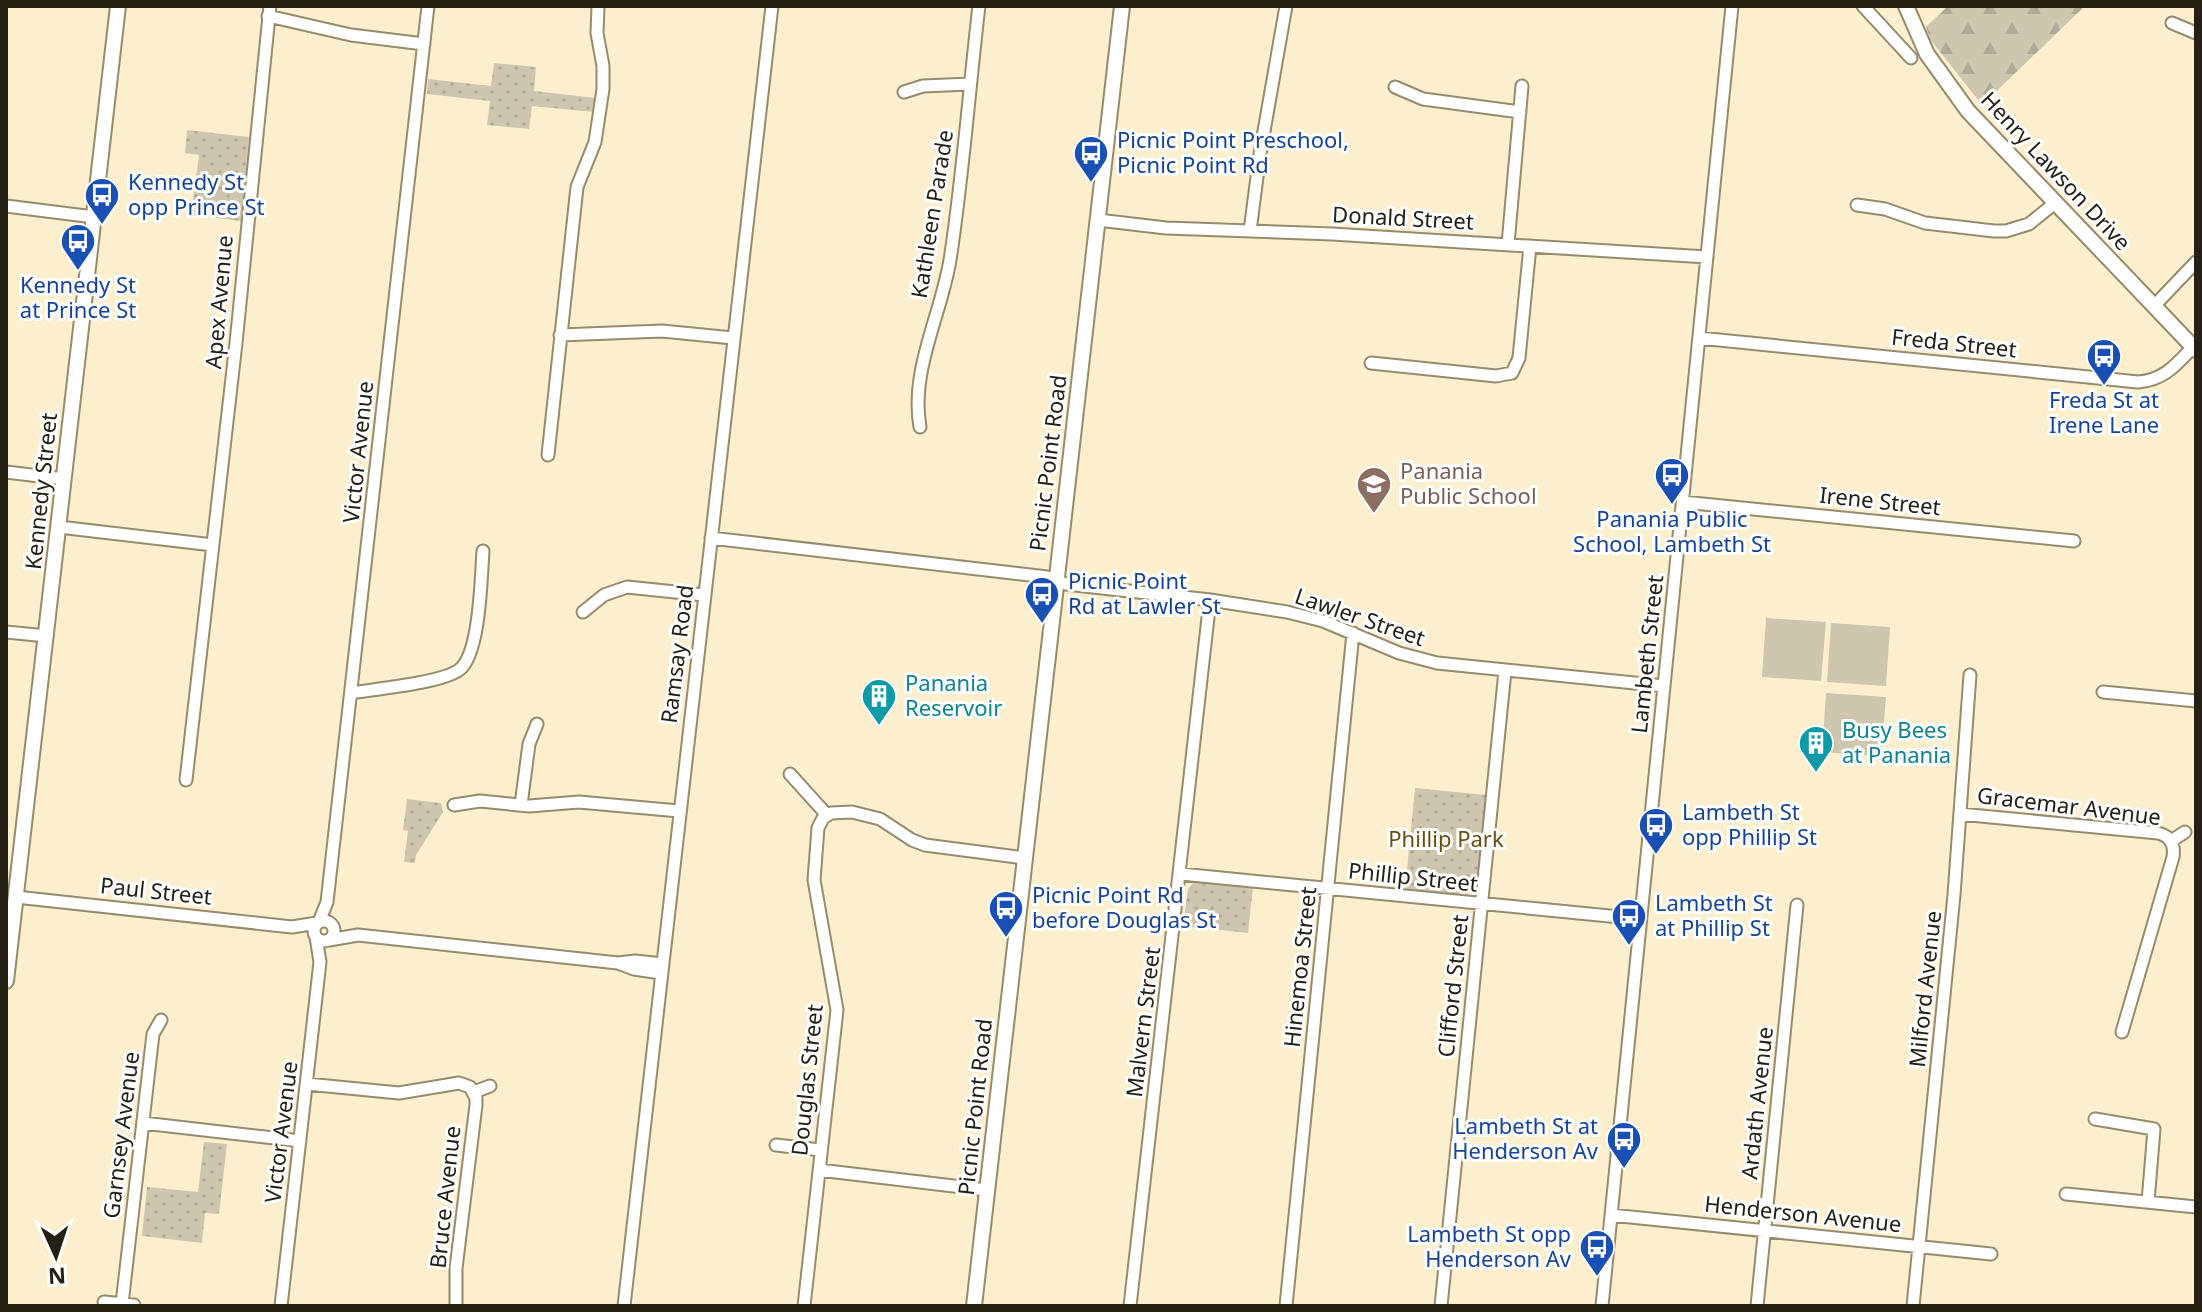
<svg xmlns="http://www.w3.org/2000/svg" width="2202" height="1312" font-family="'Noto Sans',sans-serif">
	<style>
		.grass { fill: url(#grass-dots) }
		.forest { fill: url(#forest-firs) }
		.garden { fill: #cec6af }
		.lines { fill: none; stroke-linecap: round; stroke-linejoin: round }
		.minor-casing { stroke: #968b6d; stroke-width: 15 }
		.tertiary-casing { stroke: #968b6d; stroke-width: 18 }
		.secondary-casing { stroke: #968b6d; stroke-width: 18 }
		.minor { stroke: #fff; stroke-width: 11 }
		.tertiary { stroke: #fff; stroke-width: 14 }
		.secondary { stroke: #fff; stroke-width: 14 }
		.labels { text-anchor: middle; stroke-width: 6; stroke-linejoin: round; paint-order: stroke }
		.transit-label { font-size: 22px; fill: #164399; stroke: #fff; text-anchor: start }
		.street-label { font-size: 22px; fill: #252014; stroke: #fff }
		.education-label { font-size: 22px; fill: #785e54; stroke: #fff; text-anchor: start }
		.culture-label { font-size: 22px; fill: #0d838f; stroke: #fff; text-anchor: start }
		.park-label { font-size: 22px; fill: #64500d; stroke: #fff }
	</style>
	<defs>
		<pattern id="grass-dots" width="8" height="8" patternUnits="userSpaceOnUse" patternTransform="scale(2)"><rect width="8" height="8" fill="#cec6af"/><path d="M2 2h.1M6 6h.1" fill="none" stroke="#b1aa96" stroke-width="1.8" stroke-linecap="round"/></pattern>
		<pattern id="forest-firs" width="22" height="20" patternUnits="userSpaceOnUse" patternTransform="scale(2)"><rect width="22" height="20" fill="#cec6af"/><path d="M5 1l3.5 6h-7zM16 11l3.5 6h-7z" fill="#b1aa96"/></pattern>
	</defs>
	<rect width="100%" height="100%" fill="#fbefce"/>
	<path class="grass" d="M494,63L536,67L534,91L596,98L594,112L532,106L529,129L487,125L490,101L427,94L428,79L491,86Z
		M187,130L249,137L241,221L191,215L199,155L185,153Z
		M1415,788L1486,795L1478,882L1467,895L1405,890Z
		M407,799L441,803L443,812L416,855L415,863L404,862L408,831L403,830Z
		M1194,882L1253,887L1248,933L1183,926L1188,889Z
		M204,1142L227,1144L219,1214L205,1213L202,1243L142,1236L147,1187L198,1192Z"/>
	<path class="forest" d="M1948,6H2085L1982,105L1930,39L1926,27Z"/>
	<path class="garden" d="M1766,618L1826,622L1821,681L1762,677Z
		M1831,623L1890,627L1886,686L1827,682Z
		M1826,693L1886,697L1881,756L1822,752Z"/>
	<g class="lines">
		<g class="minor-casing">
			<path id="minor" d="M1863,6L1911,58
				M268,16L351,35L424,44
				M2172,23L2196,33
				M1395,87L1423,99L1520,112
				M904,92L923,86L970,84
				M1857,205L1885,209L1925,223L1994,231H2006L2029,224L2055,203
				M6,206L94,217
				M1098,220L1166,228L1332,234L1707,257
				M1250,231L1260,154L1286,6
				M1508,244L1522,86
				M2154,306L2196,262
				M560,335L662,331L733,338
				M1699,338L2138,382C2164,380 2176,365 2193,347
				M1371,363L1496,376L1512,373L1519,358L1530,246
				M920,427C910,371 941,315 950,260C963,176 969,90 979,6
				M548,455L577,187L595,142L603,89V66L597,33L598,6
				M6,472L64,479
				M1683,502L2074,541
				M59,527L213,545
				M711,538L1047,577L1066,584L1210,600L1287,612L1323,621L1399,653L1437,663L1664,686
				M583,612L604,595L627,587L704,595
				M6,632L47,636
				M2103,692L2196,701
				M351,693C375,689 441,683 459,670C480,655 481,578 483,551
				M790,774L827,815
				M186,780L236,343L270,6
				M454,805L480,801L529,806L579,802L679,811
				M521,805L529,744L537,724
				M1960,814L2158,833C2170,836 2175,844 2173,857L2122,1032
				M2171,841L2185,832
				M1181,874L1640,919
				M16,897L292,927L317,923
				M314 931a10 10 0 1 1 20 0a10 10 0 1 1-20 0Z
				M319,922L327,902L428,6
				M329,940L358,935L618,963L635,961L663,964
				M618,963L634,969L661,973
				M307,1084L399,1093L459,1083L470,1087L476,1098V1105L456,1268V1306
				M474,1092L490,1086
				M2095,1119L2154,1129L2148,1202
				M143,1123L300,1141
				M776,1145L820,1150
				M819,1170L987,1190
				M2066,1194L2196,1207
				M1611,1215L1991,1254
				M104,1302L134,1305
				M122,1304L153,1034L161,1020
				M281,1306L320,962L316,937
				M624,1306L772,6
				M804,1306L837,1010L814,880L818,828L823,818L831,813L852,812L880,819L912,840L925,845L1025,858
				M1130,1306L1210,600
				M1286,1306L1353,633
				M1441,1306L1505,671
				M1602,1306L1732,6
				M1757,1306L1797,905
				M1913,1306L1954,895L1970,675"/>
		</g>
		<g class="tertiary-casing">
			<path id="tertiary" d="M6,981L118,6
				M974,1306L1122,6"/>
		</g>
		<g class="secondary-casing">
			<path id="secondary" d="M1906,6L1927,54L1968,111L2196,350"/>
		</g>
		<use href="#minor" class="minor"/>
		<use href="#tertiary" class="tertiary"/>
		<use href="#secondary" class="secondary"/>
	</g>
	<defs>
		<g id="bus-pin" transform="scale(1.8)"><path d="M0 17L-7.5 6A9.5 9.5 0 1 1 7.5 6Z" fill="#1a4fb4" stroke="#fff"/><path d="M-5-6H5V4H4V6H2V4H-2V6H-4V4H-5ZM-3.5-4V0h7V-4ZM-3.5 1.2v1.5H-2V1.2ZM2 1.2v1.5H3.5V1.2Z" fill="#fff"/></g>
		<g id="school-pin" transform="scale(1.8)"><path d="M0 17L-7.5 6A9.5 9.5 0 1 1 7.5 6Z" fill="#8d6e63" stroke="#fff"/><path d="M0-5L7-2L0 1L-7-2ZM-4 1L0 2.5L4 1V4Q0 6-4 4Z" fill="#fff"/></g>
		<g id="building-pin" transform="scale(1.8)"><path d="M0 17L-7.5 6A9.5 9.5 0 1 1 7.5 6Z" fill="#0f9aa8" stroke="#fff"/><path d="M-4-6H4V6H1V3H-1V6H-4ZM-2.5-4.3h1.7v1.8h-1.7ZM.8-4.3h1.7v1.8H.8ZM-2.5-1h1.7V.8h-1.7ZM.8-1h1.7V.8H.8Z" fill="#fff"/></g>
	</defs>
	<g fill-rule="evenodd">
		<use href="#bus-pin" x="1091" y="153"/>
		<use href="#bus-pin" x="102" y="195"/>
		<use href="#bus-pin" x="78" y="241"/>
		<use href="#bus-pin" x="2104" y="356"/>
		<use href="#bus-pin" x="1672" y="475"/>
		<use href="#school-pin" x="1374" y="484"/>
		<use href="#bus-pin" x="1042" y="594"/>
		<use href="#building-pin" x="879" y="696"/>
		<use href="#building-pin" x="1816" y="743"/>
		<use href="#bus-pin" x="1656" y="825"/>
		<use href="#bus-pin" x="1006" y="908"/>
		<use href="#bus-pin" x="1629" y="916"/>
		<use href="#bus-pin" x="1624" y="1139"/>
		<use href="#bus-pin" x="1597" y="1247"/>
	</g>
	<g class="labels">
		<g class="transit-label">
			<text x="1117" y="148">Picnic Point Preschool,<tspan x="1117" dy="25">Picnic Point Rd</tspan></text>
			<text x="128" y="190">Kennedy St<tspan x="128" dy="25">opp Prince St</tspan></text>
			<text x="78" y="293" text-anchor="middle">Kennedy St<tspan x="78" dy="25">at Prince St</tspan></text>
			<text x="2104" y="408" text-anchor="middle">Freda St at<tspan x="2104" dy="25">Irene Lane</tspan></text>
			<text x="1672" y="527" text-anchor="middle">Panania Public<tspan x="1672" dy="25">School, Lambeth St</tspan></text>
			<text x="1068" y="589">Picnic Point<tspan x="1068" dy="25">Rd at Lawler St</tspan></text>
			<text x="1682" y="820">Lambeth St<tspan x="1682" dy="25">opp Phillip St</tspan></text>
			<text x="1032" y="903">Picnic Point Rd<tspan x="1032" dy="25">before Douglas St</tspan></text>
			<text x="1655" y="911">Lambeth St<tspan x="1655" dy="25">at Phillip St</tspan></text>
			<text x="1598" y="1134" text-anchor="end">Lambeth St at<tspan x="1598" dy="25">Henderson Av</tspan></text>
			<text x="1571" y="1242" text-anchor="end">Lambeth St opp<tspan x="1571" dy="25">Henderson Av</tspan></text>
		</g>
		<g class="street-label">
			<text transform="translate(2056 171) rotate(47)" y="8">Henry Lawson Drive</text>
			<text transform="translate(932 214) rotate(-81)" y="8">Kathleen Parade</text>
			<text transform="translate(1403 218) rotate(3)" y="8">Donald Street</text>
			<text transform="translate(219 302) rotate(-85)" y="8">Apex Avenue</text>
			<text transform="translate(1954 343) rotate(6)" y="8">Freda Street</text>
			<text transform="translate(358 452) rotate(-84)" y="8">Victor Avenue</text>
			<text transform="translate(1048 463) rotate(-83)" y="8">Picnic Point Road</text>
			<text transform="translate(41 491) rotate(-84)" y="8">Kennedy Street</text>
			<text transform="translate(1880 501) rotate(6)" y="8">Irene Street</text>
			<text transform="translate(1360 617) rotate(19)" y="8">Lawler Street</text>
			<text transform="translate(677 654) rotate(-83)" y="8">Ramsay Road</text>
			<text transform="translate(1647 654) rotate(-84)" y="8">Lambeth Street</text>
			<text transform="translate(2069 806) rotate(7)" y="8">Gracemar Avenue</text>
			<text transform="translate(1413 877) rotate(6)" y="8">Phillip Street</text>
			<text transform="translate(156 891) rotate(6)" y="8">Paul Street</text>
			<text transform="translate(1300 967) rotate(-84)" y="8">Hinemoa Street</text>
			<text transform="translate(1453 986) rotate(-84)" y="8">Clifford Street</text>
			<text transform="translate(1925 989) rotate(-84)" y="8">Milford Avenue</text>
			<text transform="translate(1143 1022) rotate(-83)" y="8">Malvern Street</text>
			<text transform="translate(807 1080) rotate(-84)" y="8">Douglas Street</text>
			<text transform="translate(1757 1103) rotate(-84)" y="8">Ardath Avenue</text>
			<text transform="translate(975 1107) rotate(-84)" y="8">Picnic Point Road</text>
			<text transform="translate(281 1132) rotate(-83)" y="8">Victor Avenue</text>
			<text transform="translate(121 1135) rotate(-83)" y="8">Garnsey Avenue</text>
			<text transform="translate(445 1197) rotate(-84)" y="8">Bruce Avenue</text>
			<text transform="translate(1803 1214) rotate(6)" y="8">Henderson Avenue</text>
		</g>
		<g class="education-label">
			<text x="1400" y="479">Panania<tspan x="1400" dy="25">Public School</tspan></text>
		</g>
		<g class="culture-label">
			<text x="905" y="691">Panania<tspan x="905" dy="25">Reservoir</tspan></text>
			<text x="1842" y="738">Busy Bees<tspan x="1842" dy="25">at Panania</tspan></text>
		</g>
		<g class="park-label">
			<text x="1446" y="847">Phillip Park</text>
		</g>
	</g>
	<rect width="2202" height="1312" fill="none" stroke="#252014" stroke-width="16"/>
	<g transform="translate(56 1256) rotate(177)" stroke="#ffffff" stroke-width="6" paint-order="stroke">
	<path d="M0-6L14 30L0 20L-14 30Z" fill="#252014"/>
	<text y="-12" font-size="22" font-weight="bold" text-anchor="middle" fill="#252014">N</text>
	</g>
</svg>
